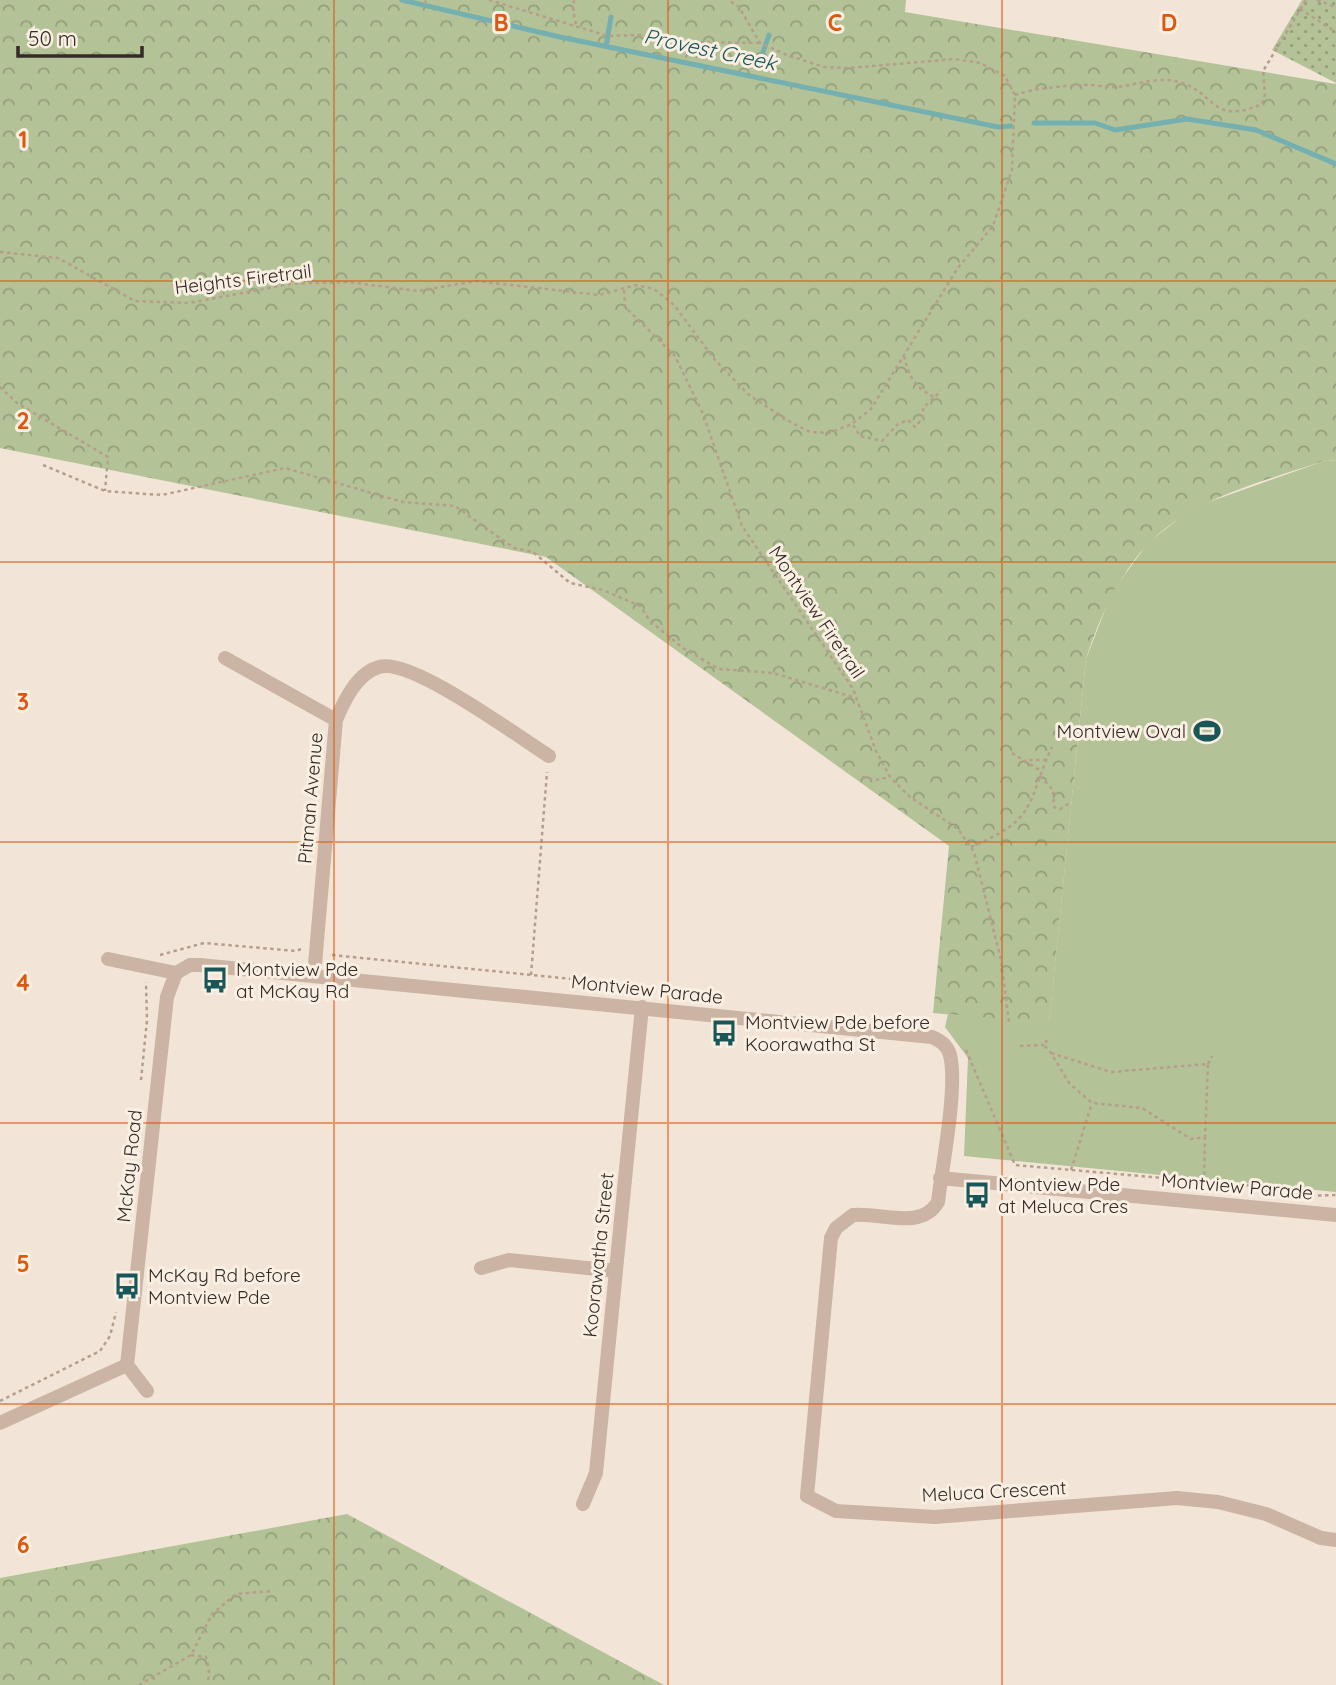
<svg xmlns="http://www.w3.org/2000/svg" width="1336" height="1685" font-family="Quicksand,sans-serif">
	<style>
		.grass { fill: url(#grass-dots) }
		.forest { fill: url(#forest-crowns) }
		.park { fill: #b4c297 }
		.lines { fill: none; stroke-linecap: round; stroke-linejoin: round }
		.stream { stroke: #75b0b1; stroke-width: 5 }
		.path { stroke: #b69e8d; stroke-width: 2.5; stroke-dasharray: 3.5 3.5; stroke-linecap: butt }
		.street { stroke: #cbb4a3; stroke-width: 14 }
		.grid { fill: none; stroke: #df570d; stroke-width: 2; stroke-opacity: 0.55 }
		.labels { text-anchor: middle; stroke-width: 6; stroke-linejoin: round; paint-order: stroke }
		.street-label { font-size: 19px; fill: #352a25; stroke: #faefe3 }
		.poi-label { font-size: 19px; fill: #352a25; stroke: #faefe3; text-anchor: start }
		.water-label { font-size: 21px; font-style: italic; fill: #195658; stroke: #faefe3 }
		.grid-label { font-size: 23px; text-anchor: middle; font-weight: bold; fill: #df570d; stroke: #faefe3; stroke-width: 6; stroke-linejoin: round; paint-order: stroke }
	</style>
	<defs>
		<pattern id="grass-dots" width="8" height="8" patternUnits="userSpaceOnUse" patternTransform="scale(1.75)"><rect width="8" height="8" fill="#b4c297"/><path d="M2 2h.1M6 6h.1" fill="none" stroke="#939e7b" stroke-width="1.8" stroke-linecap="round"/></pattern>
		<pattern id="forest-crowns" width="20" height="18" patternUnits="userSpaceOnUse" patternTransform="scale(1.75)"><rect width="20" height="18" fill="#b4c297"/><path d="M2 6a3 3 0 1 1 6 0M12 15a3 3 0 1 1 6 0" fill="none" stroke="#939e7b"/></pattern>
	</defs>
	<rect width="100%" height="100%" fill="#f2e5d7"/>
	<path class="grass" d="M1302,0H1336V83L1272,50Z"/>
	<path class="forest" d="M0,0H906L905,12L1336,84V461L1327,460C1194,503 1134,515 1086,659L1049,1024L933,1013L949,846L546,557L0,448Z
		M347,1514L664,1685H0V1578Z"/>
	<path class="park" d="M1327,460L1336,461V1192L964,1156L968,1058L945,1027L948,1014L1049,1023L1086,659L1112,592L1148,543L1192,508Z"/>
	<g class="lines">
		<path class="stream" d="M402,0L560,37L998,127L1011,126
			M606,46L611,17
			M763,52L769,35
			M1034,123H1095L1115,130L1187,119L1256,130L1336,164"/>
		<path class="path" d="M489,0L608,36L640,35L679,42L760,43
			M574,0L573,9L576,25
			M1317,0L1336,7
			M425,4L426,0
			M1300,9L1336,32
			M1015,95C1036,88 1062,86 1084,85C1095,84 1106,88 1117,87C1136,85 1154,77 1175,81C1217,90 1209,127 1262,104L1265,94L1263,71L1306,0
			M0,252L58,258L135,301L189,303L290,284L348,282L418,291L476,281L599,295L636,285L654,289L674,305L715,360L749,395L792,423L810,432L829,433L852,424L871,409L957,269L993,226L1012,170L1015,95L1005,76L980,63L955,59L849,68L824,67L787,55L760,43L739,7L728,0
			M624,290L625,307L675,356L703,414L742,526L853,689L876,751L890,777L910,797L958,829L974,852L1001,960L1009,1022
			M904,356C910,380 915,386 935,398
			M0,387L17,403L108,457L105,491
			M853,425L860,436L882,441L898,424L908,420L915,427L923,418V408L941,391
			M43,465L105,491L162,495L285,468L403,502L455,506L514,548L533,552L570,583L603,590L640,606L650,621L683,648L719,669L773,673L856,698
			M1012,753L1041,771
			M1029,760H1046
			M1040,776L1053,790L1054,807L1060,809L1071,802
			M862,777L876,780L890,777
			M971,847C1039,818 1025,806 1052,747
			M160,955L204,943L296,951L301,949
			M332,955L602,982L623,990
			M531,975L547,772
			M1047,1040L1044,1045L1051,1053
			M1020,1046L1044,1045
			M966,1050L1015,1165L1254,1186L1267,1192
			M1051,1053L1111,1072L1208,1064L1205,1137L1191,1139L1142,1108L1092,1103L1069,1083Z
			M1208,1064L1212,1056
			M141,1080L147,1020L146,982
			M1071,1170L1092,1103
			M1204,1182L1205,1137
			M1304,1196L1336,1195
			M0,1401L100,1351L110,1336L116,1312
			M191,1655L206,1657L209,1669L208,1684
			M139,1685L191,1655L212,1614L236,1594L272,1591"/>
		<path class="street" d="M225,658L336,720
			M108,959L176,973L190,965H200L932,1037C941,1041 947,1045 950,1055C958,1087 942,1167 938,1202C921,1231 881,1212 853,1215L836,1228L831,1238L807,1496L836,1511L935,1517L1177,1498L1218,1502L1266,1514L1321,1538L1336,1540
			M314,976L336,720C344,701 357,673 379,667C411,657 517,736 549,756
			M940,1178L1336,1215
			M481,1268L509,1260L616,1271
			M147,1391L127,1365L167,997L176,973
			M0,1423L127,1365
			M583,1504L596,1473L642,1007"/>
	</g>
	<path class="grid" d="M334,0V1685M668,0V1685M1002,0V1685M0,281H1336M0,562H1336M0,842H1336M0,1123H1336M0,1404H1336"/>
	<defs>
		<g id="stadium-bare" transform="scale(2.1)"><path d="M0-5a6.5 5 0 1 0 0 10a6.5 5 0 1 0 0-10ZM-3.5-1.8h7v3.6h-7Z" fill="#195658" stroke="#faefe3" stroke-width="2.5" paint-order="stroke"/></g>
		<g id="bus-bare" transform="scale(2.1)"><path d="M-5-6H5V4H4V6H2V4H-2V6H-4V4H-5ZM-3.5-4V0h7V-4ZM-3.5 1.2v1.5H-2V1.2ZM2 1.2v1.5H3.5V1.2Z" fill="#195658" stroke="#faefe3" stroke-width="2.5" paint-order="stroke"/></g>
	</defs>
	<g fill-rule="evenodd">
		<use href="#stadium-bare" x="1207" y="731"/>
		<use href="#bus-bare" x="215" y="980"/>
		<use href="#bus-bare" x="724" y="1033"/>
		<use href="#bus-bare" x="977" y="1195"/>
		<use href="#bus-bare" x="127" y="1286"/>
	</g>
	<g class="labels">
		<g class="street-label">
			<text transform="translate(243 279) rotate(-7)" y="7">Heights Firetrail</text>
			<text transform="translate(817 612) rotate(56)" y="7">Montview Firetrail</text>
			<text transform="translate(310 798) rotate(-85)" y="7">Pitman Avenue</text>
			<text transform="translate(647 989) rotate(6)" y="7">Montview Parade</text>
			<text transform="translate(129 1166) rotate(-84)" y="7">McKay Road</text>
			<text transform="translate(1237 1186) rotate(5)" y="7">Montview Parade</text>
			<text transform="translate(598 1255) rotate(-84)" y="7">Koorawatha Street</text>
			<text transform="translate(994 1491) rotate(-3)" y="7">Meluca Crescent</text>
		</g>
		<g class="poi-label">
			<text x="1186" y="738" text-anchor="end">Montview Oval</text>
			<text x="236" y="976">Montview Pde<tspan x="236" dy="22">at McKay Rd</tspan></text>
			<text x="745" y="1029">Montview Pde before<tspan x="745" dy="22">Koorawatha St</tspan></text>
			<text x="998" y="1191">Montview Pde<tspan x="998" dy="22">at Meluca Cres</tspan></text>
			<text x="148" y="1282">McKay Rd before<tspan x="148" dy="22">Montview Pde</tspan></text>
		</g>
		<g class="water-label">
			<text transform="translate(710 50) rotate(12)" y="7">Provest Creek</text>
		</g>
	</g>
	<g class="grid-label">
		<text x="501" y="31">B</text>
		<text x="835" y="31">C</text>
		<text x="1169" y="31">D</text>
		<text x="23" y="148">1</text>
		<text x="23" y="429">2</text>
		<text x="23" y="710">3</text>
		<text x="23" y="991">4</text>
		<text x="23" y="1272">5</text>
		<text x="23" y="1553">6</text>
	</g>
	<path d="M18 46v10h124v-10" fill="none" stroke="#352a25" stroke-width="3.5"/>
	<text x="28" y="46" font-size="21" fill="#352a25" stroke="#faefe3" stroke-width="5" paint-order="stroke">50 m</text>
</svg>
